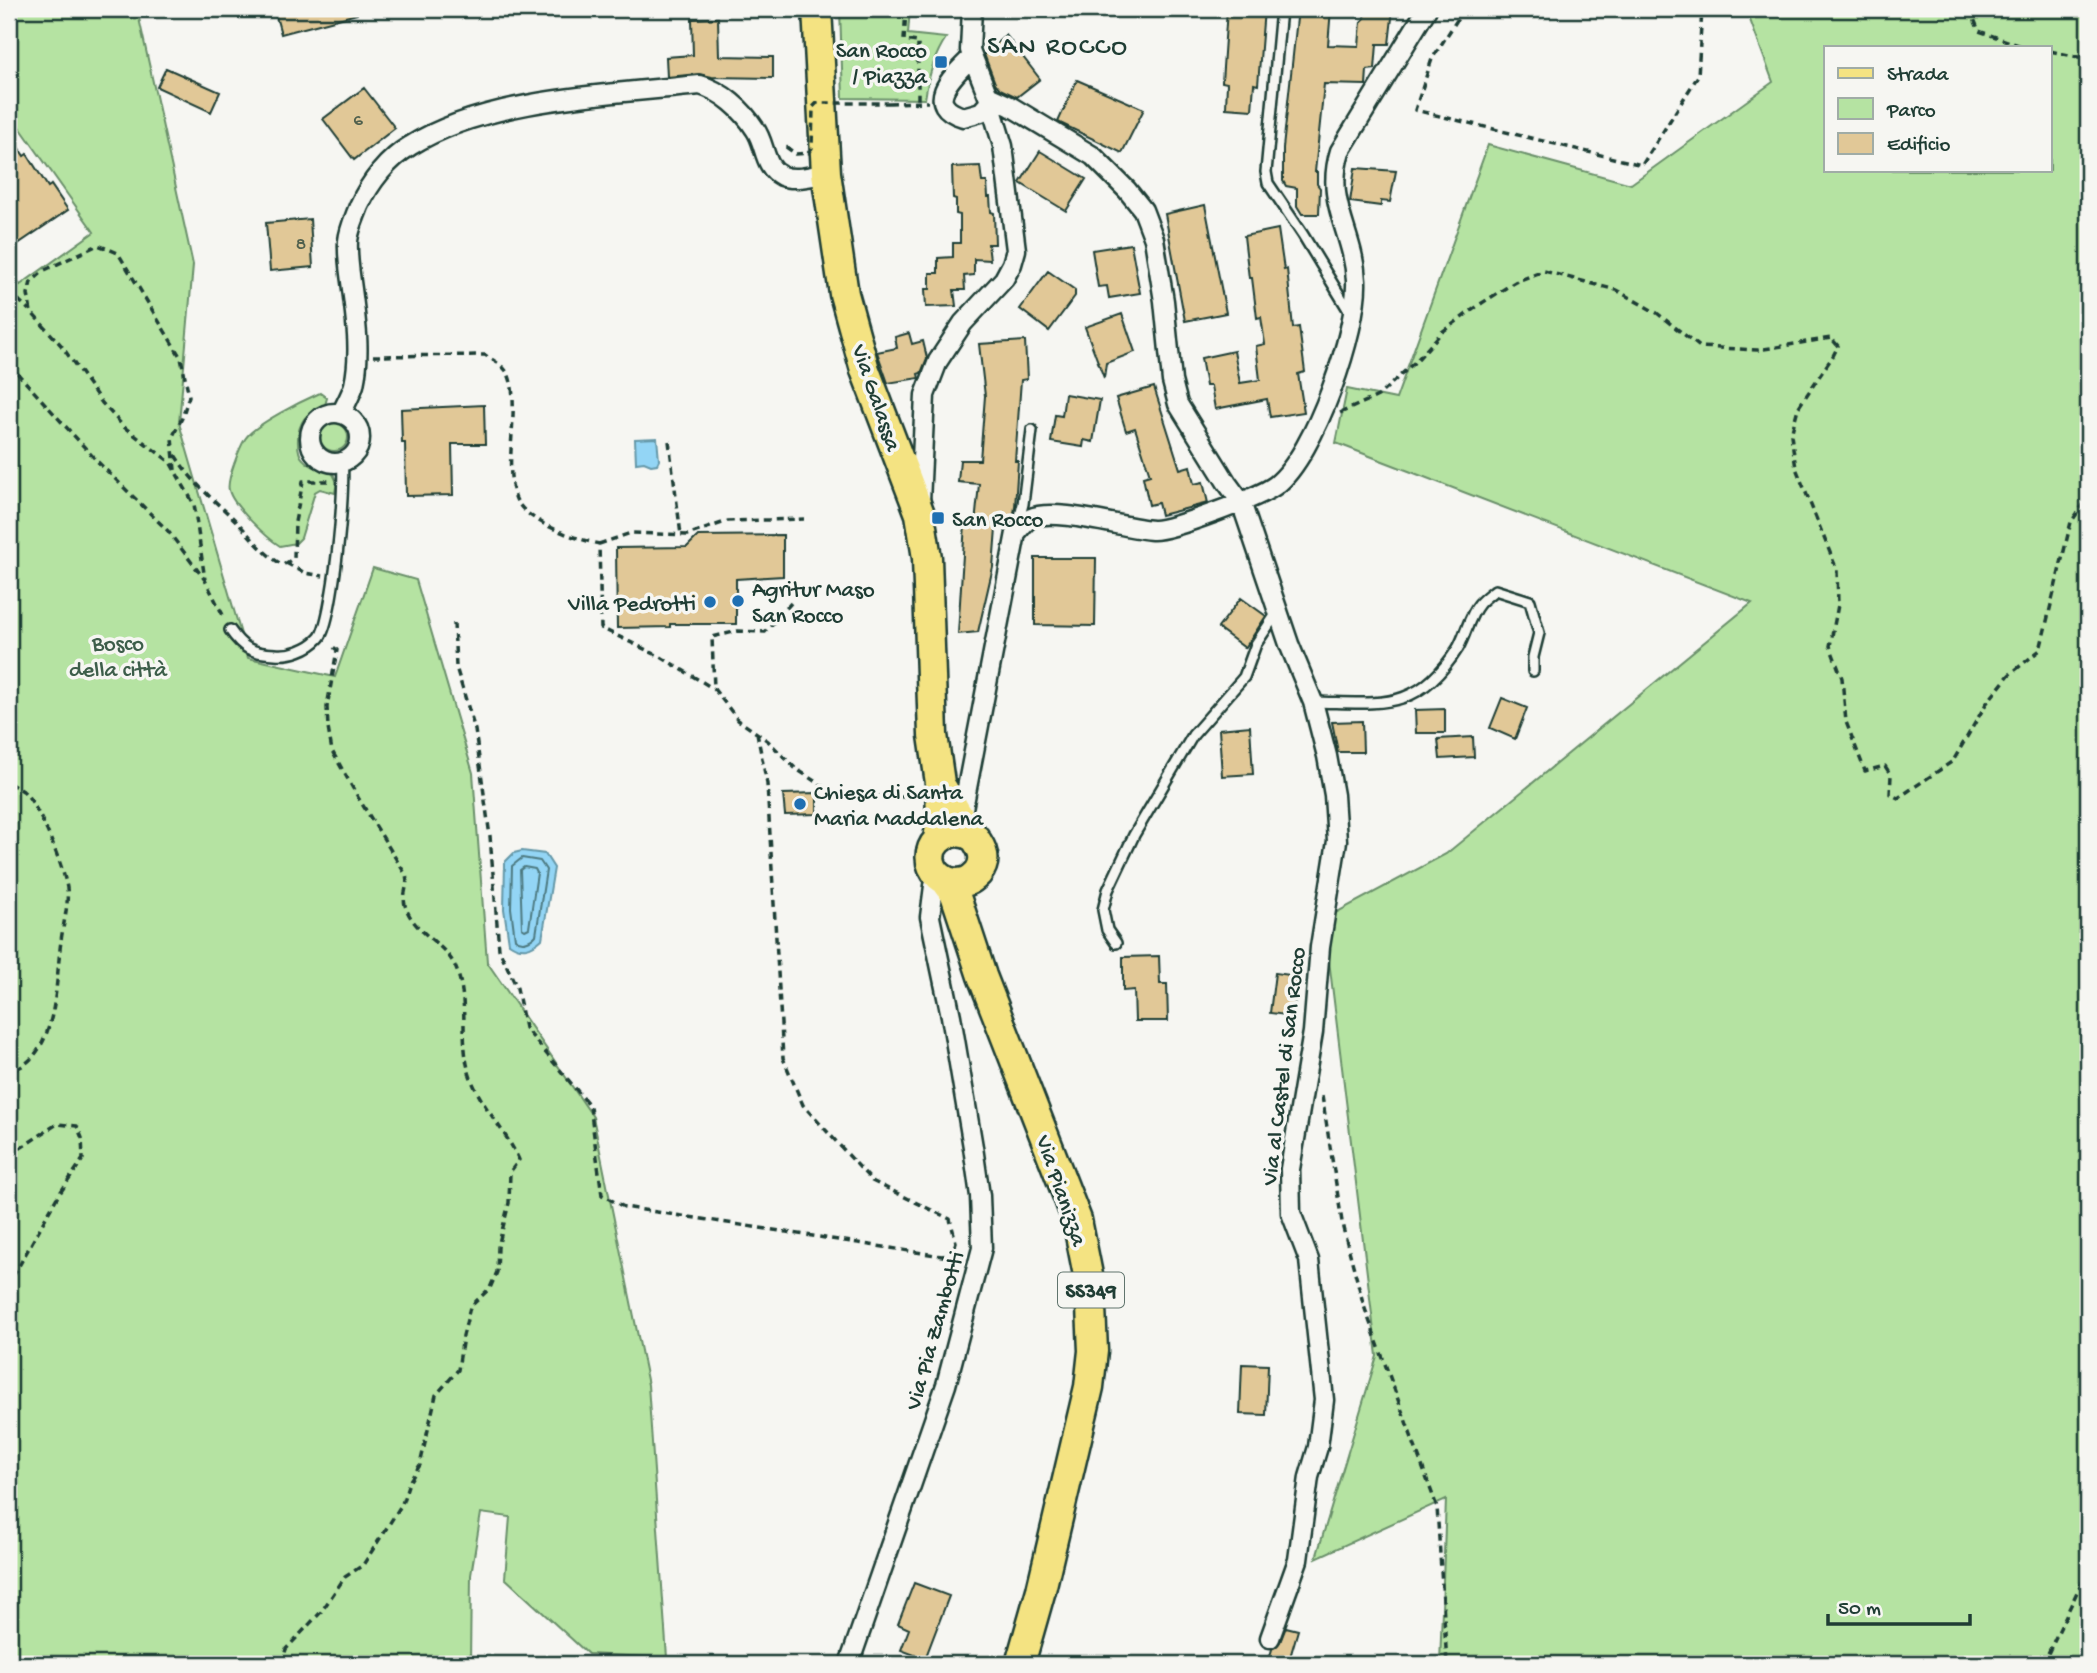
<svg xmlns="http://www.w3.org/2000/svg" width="2097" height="1673" font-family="'Gochi Hand',sans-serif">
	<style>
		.green { fill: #b5e3a2; stroke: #6a906b; stroke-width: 2; fill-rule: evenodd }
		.water { fill: #93d5f5; stroke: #6598a8; stroke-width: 2 }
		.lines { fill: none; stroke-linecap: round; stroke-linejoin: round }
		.shore { stroke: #4d7a81; stroke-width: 2 }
		.building { fill: #e1c897; stroke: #1f3d34; stroke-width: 2 }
		.lane-casing { stroke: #1f3d34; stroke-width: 14 }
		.street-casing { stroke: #1f3d34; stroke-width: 23 }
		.primary-casing { stroke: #1f3d34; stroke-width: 33 }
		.path { stroke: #1f3d34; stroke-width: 3.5; stroke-dasharray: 7 5; stroke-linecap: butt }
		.lane { stroke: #f6f6f2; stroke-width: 9 }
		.street { stroke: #f6f6f2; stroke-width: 18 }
		.primary { stroke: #f4e382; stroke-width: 28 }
		.path-bridge { stroke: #1f3d34; stroke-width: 3.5; stroke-dasharray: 7 5; stroke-linecap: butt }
		.poi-dot { fill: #1f6fb2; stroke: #f6f6f2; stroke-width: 2.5 }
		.labels { text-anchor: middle; stroke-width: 7; stroke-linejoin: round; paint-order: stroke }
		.number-label { font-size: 19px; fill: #50604d }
		.shield { fill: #f6f6f2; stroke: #60746d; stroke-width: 2 }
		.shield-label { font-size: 21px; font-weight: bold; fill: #1f3d34 }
		.poi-label { font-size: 23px; fill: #1f3d34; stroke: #f6f6f2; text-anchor: start }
		.street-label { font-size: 23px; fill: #1f3d34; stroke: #f6f6f2 }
		.park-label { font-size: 23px; fill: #3d5e4a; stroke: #f6f6f2 }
		.quarter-label { font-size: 26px; letter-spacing: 2px; fill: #1f3d34; stroke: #f6f6f2 }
	</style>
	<rect width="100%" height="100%" fill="#f6f6f2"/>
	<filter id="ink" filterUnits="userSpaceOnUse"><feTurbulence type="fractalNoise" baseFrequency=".0143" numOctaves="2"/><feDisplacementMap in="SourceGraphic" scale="14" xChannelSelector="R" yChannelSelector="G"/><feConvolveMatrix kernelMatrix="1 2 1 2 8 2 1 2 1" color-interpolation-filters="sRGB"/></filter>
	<g filter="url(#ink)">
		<path class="green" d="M9,9H137L193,265L179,423L248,658L335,677L373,568L416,580L473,773L487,962L593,1117L648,1385L667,1658L588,1654L505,1578L510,1517L481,1513L471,1575L470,1664H9V270L20,285L94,232L9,112Z
			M840,9H910L908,34L946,38C935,54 928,79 925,99L843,98Z
			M1746,9H2088V1664H1440L1446,1499L1316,1558L1377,1356L1324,919L1446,854L1752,603L1336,443L1347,389L1396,399L1488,145L1631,184L1773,82ZM1826,47H2050V170H1826Z
			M320,393L327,398L325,405C307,411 297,423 298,443C298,449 299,455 303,459C310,468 324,469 333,474L337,482L335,493L320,489L315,492L301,538L296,543L280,546C267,538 232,505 229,490C226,481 240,447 245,439C255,424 302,401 320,393Z
			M320 437a14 14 0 1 1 28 0a14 14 0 1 1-28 0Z"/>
		<path class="water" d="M657,438L659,460L657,464L651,465L644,462L636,463L635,439Z
			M522,851L545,854L554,868L542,939C531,949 522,952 509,943L504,909L505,862L514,853Z"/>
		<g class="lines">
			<path class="shore" d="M522,858L540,861L546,870L536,935C531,941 522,945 515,939L511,908L512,866Z
				M524,867L535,869L537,873L529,928L525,930L522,928L520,870Z"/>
		</g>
		<path class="building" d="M274,9H357V14L281,34Z
			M1227,9H1264L1258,85L1254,84L1252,110L1226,108L1227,83L1222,82Z
			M1298,9H1331L1328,45L1359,46L1361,22L1364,19L1365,9H1393L1389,44H1377L1375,69L1367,70L1366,85L1324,84L1315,172H1317V184L1320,188L1319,214H1302L1297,206V188L1286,186L1283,181V148Z
			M718,18L719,56L773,57V78L712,77L699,74L667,77L666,57L693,55L692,19Z
			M1006,35L1040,79L1017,97L1000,89L995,83L984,54Z
			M166,68L220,92L211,112L157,87Z
			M1077,80L1144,109L1122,153L1058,122Z
			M364,88L395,128L354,160L323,119Z
			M9,133L24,156L27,154L48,187L51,185L68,210L9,250Z
			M1040,151L1086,179L1066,211L1020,183Z
			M980,166L982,182H987L988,197H990L991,212L994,213L995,244H988L990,260L974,259V275L964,276L965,290H954L956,306L926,307L925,289H930V273H938V258L953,257V243H960V215L956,214V199L953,198L952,167Z
			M1355,168L1396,171L1390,202L1381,201V206L1350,202Z
			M1205,205L1226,313L1185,321L1165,214Z
			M310,219L313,267L270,271L266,223Z
			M1278,229L1284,270L1287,269L1293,328L1299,327L1305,372L1298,374L1304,412L1270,417L1267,399L1215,409L1211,386H1206L1201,358L1234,351L1240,383L1260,380L1256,346L1265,344L1261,317L1257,318L1252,278H1249L1244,236Z
			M1131,244L1140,293L1109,298L1107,286L1098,287L1092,250Z
			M1048,271L1075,290V296L1049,331L1020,309Z
			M1122,314L1135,352L1106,363L1104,378L1085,327Z
			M909,333L912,344L923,341L927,358L921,373L918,374L919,378L888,383L877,352L897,348L895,337Z
			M1025,341L1027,379L1021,380L1015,461H1018L1015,507L1014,513L996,528L993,567L978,632L958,634L965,523L975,524L979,484L958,482L960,460H980L985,396L979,344Z
			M1154,387L1180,469L1190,466L1194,484L1203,482L1208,503L1161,515L1158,503L1149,505L1143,477L1150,475L1135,428L1126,431L1116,398Z
			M1065,394L1100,400L1093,442L1084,440L1083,447L1051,442L1055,415L1062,416Z
			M484,405L485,444H452L453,495L406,496L405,443H402L401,409Z
			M783,535V576L736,579V624H670V627L617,628L616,548L687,547L698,536Z
			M1035,558H1096L1095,626L1035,625Z
			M1241,598L1266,616L1245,648L1218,628Z
			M1502,698L1527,708L1515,739L1490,728Z
			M1445,709V733H1416L1415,710Z
			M1362,721L1363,752H1338L1332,722Z
			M1250,726L1253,774L1222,776L1219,729Z
			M1473,737L1474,757L1440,759L1438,739Z
			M817,793V814L785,815L783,794Z
			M1159,956L1160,984H1167L1168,1021H1135L1134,990L1123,991V957Z
			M1275,973L1298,976L1293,1016L1270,1013Z
			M1242,1364L1268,1365L1266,1415L1240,1414Z
			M914,1583L949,1596L925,1659L901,1650L909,1629L898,1624Z
			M1286,1627L1298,1630L1288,1664H1268L1272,1649L1280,1642Z"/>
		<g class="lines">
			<g class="lane-casing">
				<path id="lane" d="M1281,9L1266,172L1268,183L1303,235L1351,314
					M1018,524L1023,504L1032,430
					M230,630C243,649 252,653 275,654C290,656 309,649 319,638C333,623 346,486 342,462
					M1313,702C1381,703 1417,713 1458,648C1466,634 1469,616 1479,604C1483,599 1490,594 1495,590L1530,601L1539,633L1533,657V671
					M1116,943L1107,930L1103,910L1108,890L1134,835L1193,735L1244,677L1256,644L1278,611"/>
			</g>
			<g class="street-casing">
				<path id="street" d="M972,57C956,73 920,104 963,117L981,112L990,102
					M988,96L1010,106L1093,156L1127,190L1143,210L1154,239L1164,301L1172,381L1178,404L1227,483L1241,502L1289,644L1313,702L1327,756L1334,795L1337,841L1320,947L1313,1032L1290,1169L1291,1213L1309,1260L1324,1400L1318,1447L1309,1477L1298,1560L1270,1638
					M310 438a25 25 0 1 1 50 0a25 25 0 1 1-50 0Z
					M341,414C345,405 351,395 354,385C361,354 356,320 352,289C350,273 347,258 348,241C349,229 355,217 359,206C370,182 388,159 410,146C486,98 612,94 700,85C722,91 743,110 755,129C766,144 763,167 782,176C795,181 812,176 826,173
					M920,502L925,395L938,361L963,323L1004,279L1012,264L1016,250L1003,146L988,96L970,50L972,9
					M961,819L1016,533C1020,529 1025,521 1031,518C1054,507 1125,528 1152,530C1168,532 1262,496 1276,485C1315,455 1358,329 1356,281C1354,232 1324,203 1340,151L1427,9
					M849,1664L946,1385L982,1248L980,1196L973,1147L951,1016L930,917L934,886L938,875"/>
			</g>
			<g class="primary-casing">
				<path id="primary" d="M817,9L826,173L844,294L865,370L920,514L927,558L933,735L940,783L941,821L938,839
					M943,789C949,799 955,811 962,821C973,837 993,854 978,873C974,877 970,881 964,882C956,884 946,882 939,876C915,852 946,819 975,838
					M945,880L955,894L982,976L1077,1220L1090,1285L1093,1351L1089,1387L1041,1590L1020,1664"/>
			</g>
			<path class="path" d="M906,9L904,40L918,42V102
				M1464,9L1432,59L1415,110L1642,165L1698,76L1702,9
				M1970,9L1979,31L2024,47
				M2050,51L2088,59
				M889,103L928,102
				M9,291L29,310
				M373,356L485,355C494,361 505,366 509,376C521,408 502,467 516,499C526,522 576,539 599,544L601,628L661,657L714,689
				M9,364L97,461L168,531L205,580L225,619
				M1340,413L1378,396L1417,360L1442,332L1482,303L1515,282L1544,271L1616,290L1657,313L1700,347L1758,350L1831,338L1838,346L1833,356L1798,408L1791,435L1796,468L1837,570L1838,605L1830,646L1842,678L1846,722L1865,771L1885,766L1891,775L1890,794L1898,798L1953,761L1986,704L2009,675L2040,650L2071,522L2088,498
				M669,441L681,535
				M175,455C193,483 207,494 231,516C249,533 260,552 283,565L294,558L295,522L303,481H329
				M175,470L172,438L182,418L189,396L181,358L118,253L98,245L45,270L31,282L28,294L31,312L61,345L102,403L124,427L170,462L194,504L205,580
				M599,544L631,533L687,535L728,521L804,519
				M286,563L305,573L323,576
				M791,603L765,632L738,631L712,637L714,689L738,720L768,741L795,768L837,796L917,797
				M454,623L456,667L475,730L490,836L499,949L517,988L525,1028L590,1106L602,1195L624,1207L942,1256L963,1252
				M757,733L767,784L783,1058L803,1105L872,1181L950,1219L956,1242L952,1254
				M9,783C13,786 19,788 23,791C38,803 64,868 67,888C69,905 63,924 61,941C55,983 59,1057 9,1072
				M1322,1096L1343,1228L1364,1306L1437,1507L1447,1664
				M9,1153H13L57,1124L77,1126L82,1138L83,1159L56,1199L9,1284
				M282,1664L286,1649L321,1612L345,1577L363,1565L402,1504L409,1482L420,1465L436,1395L458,1370L463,1336L470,1307L490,1288L497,1272L498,1247L509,1203L510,1172L519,1160C506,1130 478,1104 469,1072C459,1038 470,1000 455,966C444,942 413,933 405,905C402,894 409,886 406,875L359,799L332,751L328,728L327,707L337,650L331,645
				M2043,1664L2088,1569"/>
			<use href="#lane" class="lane"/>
			<use href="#street" class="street"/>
			<use href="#primary" class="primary"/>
			<path class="path-bridge" d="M786,147L796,154L808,153L812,148L813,107L817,103H889"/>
		</g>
	</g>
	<g class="poi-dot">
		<rect x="934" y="55" width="14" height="14" rx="3.5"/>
		<rect x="931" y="511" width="14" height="14" rx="3.5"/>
		<circle cx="738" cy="601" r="7"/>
		<circle cx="710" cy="602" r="7"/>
		<circle cx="800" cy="804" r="7"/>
	</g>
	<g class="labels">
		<g class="number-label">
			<text x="358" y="125">6</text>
			<text x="301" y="249">8</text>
		</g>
		<rect class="shield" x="1058" y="1272.5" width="66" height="35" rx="5"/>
		<g class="shield-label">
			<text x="1091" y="1297">SS349</text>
		</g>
		<g class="poi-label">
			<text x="927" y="57" text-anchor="end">San Rocco<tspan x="927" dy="26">/ Piazza</tspan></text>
			<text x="952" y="526">San Rocco</text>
			<text x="752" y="596">Agritur Maso<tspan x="752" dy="26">San Rocco</tspan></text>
			<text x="696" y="610" text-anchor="end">Villa Pedrotti</text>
			<text x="814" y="799">Chiesa di Santa<tspan x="814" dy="26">Maria Maddalena</tspan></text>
		</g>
		<g class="street-label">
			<text transform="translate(878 397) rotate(71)" y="8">Via Galassa</text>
			<text transform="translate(1282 1066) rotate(-83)" y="8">Via al Castel di San Rocco</text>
			<text transform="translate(1063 1190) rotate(71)" y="8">Via Pianizza</text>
			<text transform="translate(933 1330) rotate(-74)" y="8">Via Pia Zambotti</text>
		</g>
		<g class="park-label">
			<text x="118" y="650">Bosco<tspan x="118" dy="26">della città</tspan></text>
		</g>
		<g class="quarter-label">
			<text x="1058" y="53">SAN ROCCO</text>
		</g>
	</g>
	<rect width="2097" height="1673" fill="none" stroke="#f6f6f2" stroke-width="35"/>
	<rect x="18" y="18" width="2062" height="1638" fill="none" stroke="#1f3d34" stroke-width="2.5" filter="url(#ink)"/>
	<rect x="1824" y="46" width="228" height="126" fill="#f6f6f2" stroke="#a0aca6" stroke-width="2"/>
	<rect x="1838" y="68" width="35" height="10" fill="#f4e382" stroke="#a0aca6" stroke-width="2"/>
	<text x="1887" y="80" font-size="21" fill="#1f3d34">Strada</text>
	<rect x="1838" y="98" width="35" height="21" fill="#b5e3a2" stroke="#a0aca6" stroke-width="2"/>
	<text x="1887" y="116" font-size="21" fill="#1f3d34">Parco</text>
	<rect x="1838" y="133" width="35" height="21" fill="#e1c897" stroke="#a0aca6" stroke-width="2"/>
	<text x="1887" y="150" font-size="21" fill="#1f3d34">Edificio</text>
	<path d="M1828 1614v10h142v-10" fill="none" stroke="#1f3d34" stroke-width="3.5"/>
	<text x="1838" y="1614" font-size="21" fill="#1f3d34" stroke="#f6f6f2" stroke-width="5" paint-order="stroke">50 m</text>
</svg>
